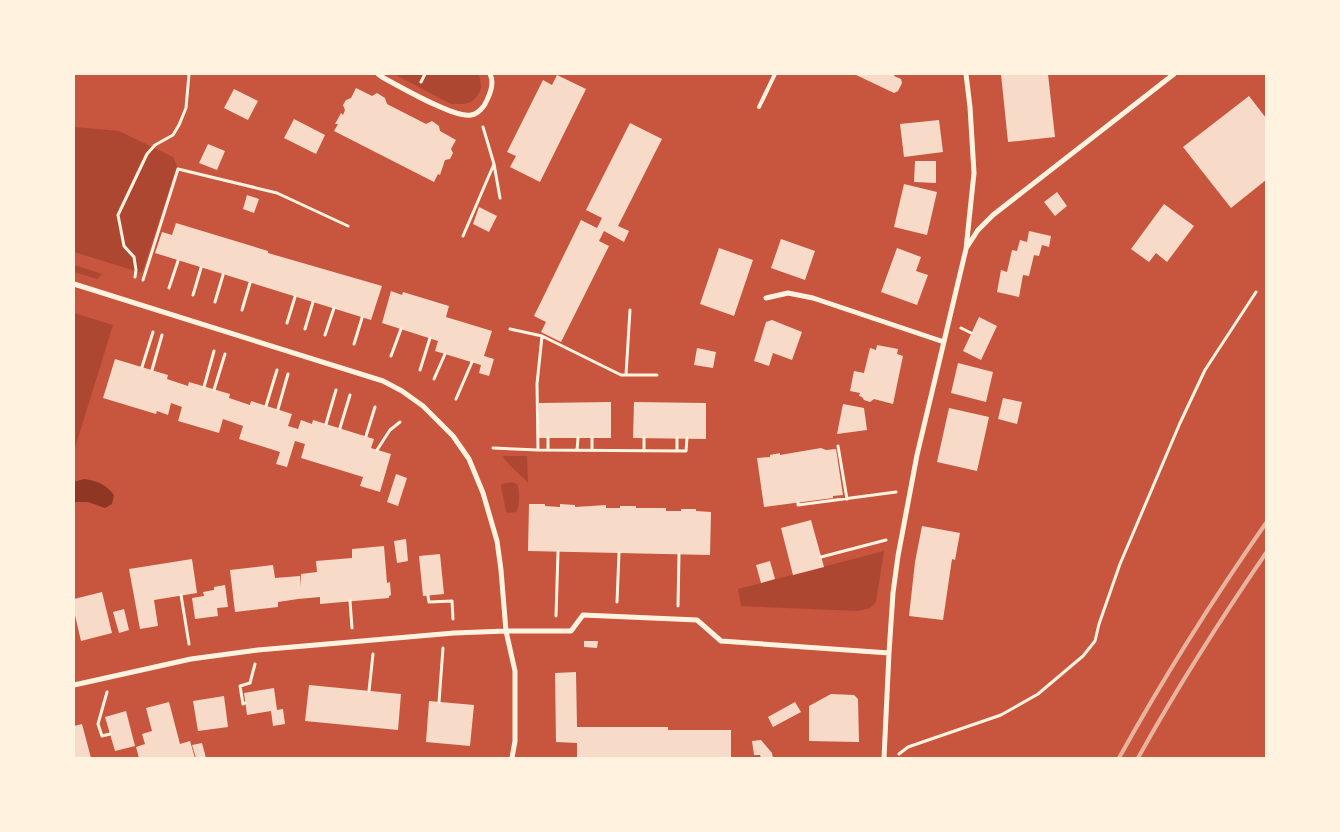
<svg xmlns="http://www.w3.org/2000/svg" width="1340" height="832" font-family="Mulish,sans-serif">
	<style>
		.green { fill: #ae4732 }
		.water { fill: #8f3625 }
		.building { fill: #f7dbc8 }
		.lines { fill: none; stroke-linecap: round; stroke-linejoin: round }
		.path { stroke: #fff3e0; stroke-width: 3 }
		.service { stroke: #fff3e0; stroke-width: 4 }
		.minor { stroke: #fff3e0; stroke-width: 5 }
		.rail { stroke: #e9b49f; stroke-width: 4 }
	</style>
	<rect width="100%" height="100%" fill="#c8553d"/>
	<path class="green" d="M394,74H478L480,78L481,88L478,95L471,102L464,104H451Z
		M74,127L119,131L173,157L177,166L142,273L74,252Z
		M74,265L102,274L97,279L74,272Z
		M74,313L113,325L74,451Z
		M503,456H527L528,483C521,474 508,466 503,456Z
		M512,482L517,484C520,491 520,506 516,512L508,513L506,511L501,486L502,484Z
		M884,551L876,602L870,608L858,611L741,606L738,589Z"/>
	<path class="water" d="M84,479C97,481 106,484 114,495L112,504L105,508L88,502H74V482Z"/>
	<path class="building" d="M854,74H895L894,76L901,79L902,83L898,91L894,93Z
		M1001,74H1048L1055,137L1008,142Z
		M557,75L586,89L540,182L510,167L516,156L507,152L543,80L552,85Z
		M356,88L372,96L377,93L385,98L387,104L426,124L432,121L439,126L440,131L456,140L451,149L453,153L450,159L445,160L440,175L438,174L434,182L334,131L338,124H335L341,113L343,115L345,110L343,105L346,100L351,98Z
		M234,89L258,101L248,120L224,108Z
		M1249,96L1266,118V180L1231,208L1183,147Z
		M294,119L325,135L316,154L284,138Z
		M939,120L943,152L904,157L900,124Z
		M630,123L662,139L618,226L629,231L624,242L604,231L599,241L609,246L561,342L541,332L546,322L534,316L581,220L597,228L602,218L586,210Z
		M208,144L225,151L217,170L199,163Z
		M915,161H936V183L914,182Z
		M904,184L937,192L927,235L894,227Z
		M1057,192L1067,206L1055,216L1044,202Z
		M247,195L259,199L254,213L243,209Z
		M1164,204L1194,226L1167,262L1156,253L1149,262L1131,249Z
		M479,207L497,216L489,232L473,224Z
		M176,223L268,251V253L382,286L371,320L155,253L162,232L172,235Z
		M1029,231L1051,236L1049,247L1042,245L1039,256L1034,255L1029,276L1023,275L1019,297L997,292L1001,270L1007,272L1012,250L1017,251L1020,240L1027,242Z
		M781,239L815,251L805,280L771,268Z
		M719,248L753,260L734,316L700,304Z
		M897,248L921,257L916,271L928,275L917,305L881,292Z
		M391,291L402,295L403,292L449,306L446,317L492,331L484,356L494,359L489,376L479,373L481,365L435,351L438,341L382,323Z
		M979,317L997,326L981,360L963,351Z
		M772,320L802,332L792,360L773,353L769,366L754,361L766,322Z
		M877,345L898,349L897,354L903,356L893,404L874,399L870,402L864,400L862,397L859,396L860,393L850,391L854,371L864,373L870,348L876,350Z
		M697,348L716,352L713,368L694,365Z
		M115,359L168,375L167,379L188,386L189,382L230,394L229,398L250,405L251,401L292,414L288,426L298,429L301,420L312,424L313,420L374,439L371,448L391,454L380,492L360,486L363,477L301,458L305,444L295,441L287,467L276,464L280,452L239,439L243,426L223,419L219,433L178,421L182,407L171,403L168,415L157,411L156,414L103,398Z
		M958,363L993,372L986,402L951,393Z
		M1003,398L1022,402L1017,424L998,419Z
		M611,402V438H539V403Z
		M634,402L706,403V439L633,438Z
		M843,404L864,408L867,430L837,434Z
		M949,408L989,417L977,471L937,462Z
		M821,448L826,450L836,449L843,495L833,496V498L764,507L757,458L770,457V455L780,453V455Z
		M396,474L407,478L398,506L387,502Z
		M529,504H545V506L560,507V504L575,505V507L606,505V508H620V506H636V508H666V511H681V509H696V511L711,512L710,555L528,551Z
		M811,520L824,567L793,575L781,528Z
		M922,526L960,533L955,560L952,559L943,620L909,616L915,562Z
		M406,539L408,561L397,563L394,541Z
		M384,546L387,583L390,582L391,595L389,596V598L320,604V597L298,599L278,602V607L235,612L230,570L273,565L275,578L300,576V587L301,574L317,572L316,561L352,558V549Z
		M440,554L444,594L423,596L419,556Z
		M192,559L197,593L154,600L158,626L140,629L129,569Z
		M770,561L775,579L761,583L756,565Z
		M225,585L228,607L217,608L218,616L195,619L192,598L204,596L203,592L214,590V587Z
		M102,592L112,633L81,641L74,611V599Z
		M124,609L129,630L119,633L113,612Z
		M584,641H598L597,648L584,647Z
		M576,672L577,727H668V730H731V758H577V743L556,742L555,673Z
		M309,685L401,694L398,730L305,721Z
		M274,688L277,710L283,709L285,724L273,726L271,711L247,715L244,693Z
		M831,694L854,695L858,699L859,742L809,741V706Z
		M224,696L228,727L198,731L193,701Z
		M429,701L474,705L470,746L426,742Z
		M169,702L180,744L190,741L195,758H139L136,747L145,744L142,734L152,731L146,708Z
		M795,702L801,712L773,727L768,717Z
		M126,711L135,746L115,751L105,717Z
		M82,724L91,758H74V726Z
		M761,740L772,753L773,758H761L760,755H754L752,741Z
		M202,743L206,758H196L192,745Z"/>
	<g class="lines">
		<path class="path" d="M421,82L425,74
			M494,164L500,198
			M463,236L494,164L483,127
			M135,277L136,270L134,257L124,246L118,215L147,154L155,145L173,135L179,125L186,108L189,74
			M143,280L178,169L277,193L348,226
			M169,288L178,261
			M193,295L201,268
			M215,302L223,275
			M242,310L250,283
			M287,323L295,297
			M961,328L971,333
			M305,329L313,302
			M510,329L542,336L537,384L538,450
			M325,335L334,308
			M542,336L621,375H657
			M354,344L362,318
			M391,356L401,329
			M142,367L153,332
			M152,370L162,335
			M420,370L430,338
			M626,375L630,310
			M434,379L445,354
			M204,387L214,351
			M214,390L225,354
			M456,399L472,362
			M266,406L277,370
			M278,409L288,374
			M326,424L336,390
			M340,428L350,395
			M366,436L375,407
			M548,438V450
			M592,438V450
			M838,446L847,499
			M493,448L538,450L686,451L687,438
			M377,450L390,430L400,422
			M577,450L578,438
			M644,451V438
			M677,451V438
			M798,503V505L896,492
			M821,557L886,540
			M181,595L189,644
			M428,596L429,602L452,601L453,619
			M350,601L352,628
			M617,602L619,553
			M678,606L679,554
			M556,616L558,552
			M369,691L373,654
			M107,692L98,724L102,736L110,734
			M439,702L443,648
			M245,703L243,704L240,686L250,683L255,664
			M899,754L908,747L1001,715L1038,694L1083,656L1095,641L1099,624L1120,564L1180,423L1205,370L1256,292"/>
		<path class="service" d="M759,107L775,74"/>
		<path class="minor" d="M378,74L382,77C399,86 455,119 471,115C478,114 485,106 487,100C491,92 494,82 490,74
			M967,247L978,230L993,215L1174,74
			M74,284L383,381L402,391L423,406L453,436L469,459L483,493L497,541L501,570L506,631L515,671V741L512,758
			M766,298L788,293L813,298L944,342
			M74,685L191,659L258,650L454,633L506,631H571L583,615L697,620L721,641L889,653
			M884,758L889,653L893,593L898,556L917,455L966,249L974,173L970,107L966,74"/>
		<path class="rail" d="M1119,758C1164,677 1213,599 1266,523
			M1138,758C1177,688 1220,620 1266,553"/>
	</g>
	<rect width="1340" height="832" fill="none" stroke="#fff3e0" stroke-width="150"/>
</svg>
